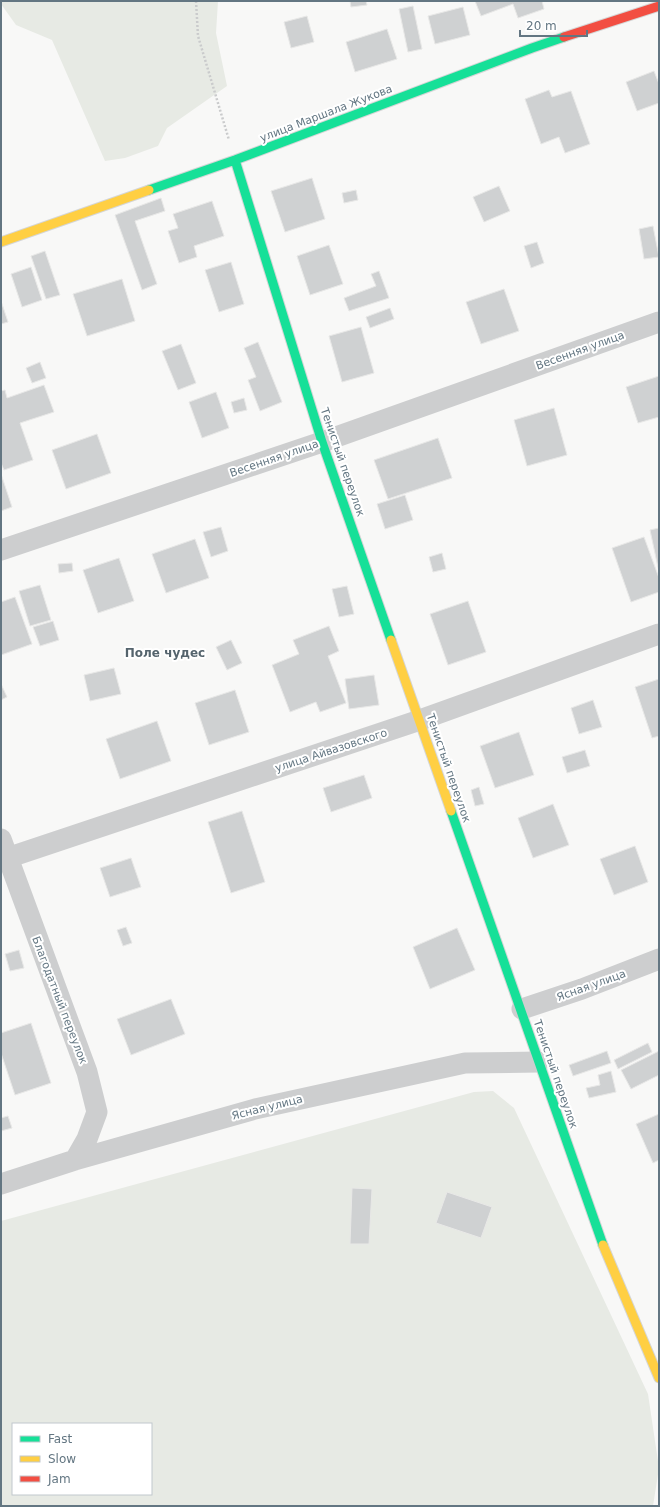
<svg xmlns="http://www.w3.org/2000/svg" width="660" height="1507" font-family="'DejaVu Sans',sans-serif">
	<style>
		.green { fill: #e7eae4; fill-rule: evenodd }
		.building { fill: #cfd1d2; stroke: #e8e8e7 }
		.lines { fill: none; stroke-linecap: round; stroke-linejoin: round }
		.fast-casing { stroke: #d5d6d6; stroke-width: 11 }
		.slow-casing { stroke: #d5d6d6; stroke-width: 11 }
		.jam-casing { stroke: #d5d6d6; stroke-width: 11 }
		.path { stroke: #cacbcc; stroke-width: 2.5; stroke-dasharray: 2 2; stroke-linecap: butt }
		.street { stroke: #cdcecf; stroke-width: 21 }
		.fast { stroke: #16e098; stroke-width: 9 }
		.slow { stroke: #ffcf43; stroke-width: 9 }
		.jam { stroke: #f24e42; stroke-width: 9 }
		.labels { text-anchor: middle; stroke-width: 4; stroke-linejoin: round; paint-order: stroke }
		.street-label { font-size: 11px; fill: #637682; stroke: #fff }
		.neighbourhood-label { font-size: 12px; font-weight: bold; fill: #55646d; stroke: #fff }
	</style>
	<rect width="100%" height="100%" fill="#f8f8f7"/>
	<path class="green" d="M1,1H218L216,33L227,86L167,128L158,146L125,158L105,161L52,40L16,25L1,4Z
		M493,1091L514,1108L648,1394L659,1468L653,1506H1V1221L474,1092ZM13,1424H151V1494H13Z"/>
	<path class="building" d="M350,1H366L367,5L351,7Z
		M475,1H542L544,9L518,18L513,4L481,16Z
		M413,6L422,49L408,52L399,9Z
		M463,7L470,35L435,44L428,16Z
		M307,16L314,42L291,48L284,22Z
		M387,29L397,59L355,72L346,42Z
		M654,71L659,84V103L637,111L626,82Z
		M549,90L552,97L571,91L590,144L565,153L559,137L541,144L525,99Z
		M312,178L325,219L285,232L271,191Z
		M499,186L510,211L484,222L473,197Z
		M356,190L358,200L344,203L342,193Z
		M161,198L165,211L135,221L157,284L142,290L115,215Z
		M212,201L224,236L194,246L197,257L179,263L168,231L178,228L173,214Z
		M653,226L659,257L644,259L639,229Z
		M537,242L544,263L531,268L524,246Z
		M329,245L343,284L310,295L297,256Z
		M45,251L60,295L46,299L31,256Z
		M231,262L244,304L219,312L205,270Z
		M31,267L42,300L22,307L11,274Z
		M379,271L389,298L349,311L344,298L376,286L371,274Z
		M122,279L135,321L87,336L73,294Z
		M504,289L519,331L481,344L466,302Z
		M1,301L8,322L1,324Z
		M390,308L394,319L370,328L366,317Z
		M361,327L374,373L342,382L329,336Z
		M258,342L282,402L260,411L248,380L256,377L244,348Z
		M181,344L196,383L178,390L162,351Z
		M40,362L46,378L32,383L26,368Z
		M659,376V417L638,423L626,387Z
		M44,385L54,412L20,423L33,460L4,470L1,463V391L5,390L7,398Z
		M216,392L229,428L202,438L189,402Z
		M244,398L247,410L234,413L231,402Z
		M554,408L567,455L527,466L514,420Z
		M97,434L111,473L66,489L52,450Z
		M438,438L452,478L388,499L374,460Z
		M1,474L12,507L1,511Z
		M405,495L413,520L385,529L377,504Z
		M221,527L228,551L211,557L203,532Z
		M659,528V572L650,530Z
		M644,537L659,578V592L631,602L612,548Z
		M195,539L209,578L166,593L152,554Z
		M442,553L446,569L433,572L429,557Z
		M119,558L134,601L98,613L83,570Z
		M72,563L73,571L59,573L58,564Z
		M40,585L51,620L30,626L19,591Z
		M347,586L354,614L339,617L332,589Z
		M15,597L32,644L1,655V602Z
		M468,601L486,652L448,665L430,614Z
		M53,621L59,640L40,646L33,627Z
		M329,626L339,651L328,656L346,703L320,712L316,702L290,712L272,665L299,654L293,640Z
		M231,640L242,663L227,670L216,647Z
		M114,668L121,694L90,701L84,675Z
		M374,675L379,705L349,709L345,679Z
		M659,679V736L652,738L635,687Z
		M1,684L7,697L1,700Z
		M235,690L249,732L209,745L195,703Z
		M593,700L602,727L579,734L571,708Z
		M157,721L171,761L120,779L106,739Z
		M519,732L534,775L495,788L480,746Z
		M585,750L590,766L567,773L562,757Z
		M364,775L372,798L331,812L323,788Z
		M479,787L484,804L475,806L471,790Z
		M553,804L569,845L533,858L518,818Z
		M242,811L265,882L231,893L208,822Z
		M635,846L648,882L614,895L600,859Z
		M131,858L141,887L110,897L100,868Z
		M126,927L132,943L123,946L117,930Z
		M457,928L475,970L430,989L413,947Z
		M19,950L24,968L10,971L5,954Z
		M171,999L185,1034L131,1055L117,1019Z
		M31,1023L51,1083L15,1095L1,1053V1033Z
		M648,1043L652,1052L618,1069L614,1060Z
		M607,1051L611,1063L573,1076L569,1065Z
		M659,1051V1075L631,1089L621,1070Z
		M611,1071L616,1092L589,1098L586,1088L600,1085L598,1075Z
		M659,1114V1160L653,1163L636,1124Z
		M8,1116L12,1128L1,1131V1118Z
		M352,1188L372,1189L369,1244H350Z
		M447,1192L492,1207L481,1238L436,1223Z"/>
	<g class="lines">
		<g class="fast-casing">
			<path id="fast" d="M235,160L322,442L391,640
				M149,190L235,160L532,48L564,37
				M451,811L603,1245"/>
		</g>
		<g class="slow-casing">
			<path id="slow" d="M1,242L149,190
				M391,640L451,811
				M603,1245L659,1378"/>
		</g>
		<g class="jam-casing">
			<path id="jam" d="M564,37L659,6"/>
		</g>
		<path class="path" d="M196,1L198,36L229,140"/>
		<path class="street" d="M1,550L322,442L659,322
			M1,839L87,1072L97,1112L87,1139L75,1160
			M1,860L420,720L659,634
			M522,1009L582,989L659,959
			M1,1184L75,1160L255,1109L465,1063L539,1062"/>
		<use href="#fast" class="fast"/>
		<use href="#slow" class="slow"/>
		<use href="#jam" class="jam"/>
	</g>
	<g class="labels">
		<g class="street-label">
			<text transform="translate(326 113) rotate(-21)" y="4">улица Маршала Жукова</text>
			<text transform="translate(580 350) rotate(-20)" y="4">Весенняя улица</text>
			<text transform="translate(274 458) rotate(-19)" y="4">Весенняя улица</text>
			<text transform="translate(343 462) rotate(71)" y="4">Тенистый переулок</text>
			<text transform="translate(331 750) rotate(-18)" y="4">улица Айвазовского</text>
			<text transform="translate(449 768) rotate(71)" y="4">Тенистый переулок</text>
			<text transform="translate(591 985) rotate(-20)" y="4">Ясная улица</text>
			<text transform="translate(60 1000) rotate(69)" y="4">Благодатный переулок</text>
			<text transform="translate(556 1074) rotate(71)" y="4">Тенистый переулок</text>
			<text transform="translate(267 1107) rotate(-14)" y="4">Ясная улица</text>
		</g>
		<g class="neighbourhood-label">
			<text x="165" y="657">Поле чудес</text>
		</g>
	</g>
	<rect width="660" height="1507" fill="none" stroke="#637682" stroke-width="4"/>
	<rect x="12" y="1423" width="140" height="72" fill="#ffffff" stroke="#c1c8cd"/>
	<rect x="20" y="1436" width="20" height="6" fill="#16e098" stroke="#c1c8cd"/>
	<text x="48" y="1443" font-size="12" fill="#637682">Fast</text>
	<rect x="20" y="1456" width="20" height="6" fill="#ffcf43" stroke="#c1c8cd"/>
	<text x="48" y="1463" font-size="12" fill="#637682">Slow</text>
	<rect x="20" y="1476" width="20" height="6" fill="#f24e42" stroke="#c1c8cd"/>
	<text x="48" y="1483" font-size="12" fill="#637682">Jam</text>
	<path d="M520 30v6h67v-6" fill="none" stroke="#637682" stroke-width="2"/>
	<text x="526" y="30" font-size="12" fill="#637682" stroke="#ffffff" stroke-width="3" paint-order="stroke">20 m</text>
</svg>
